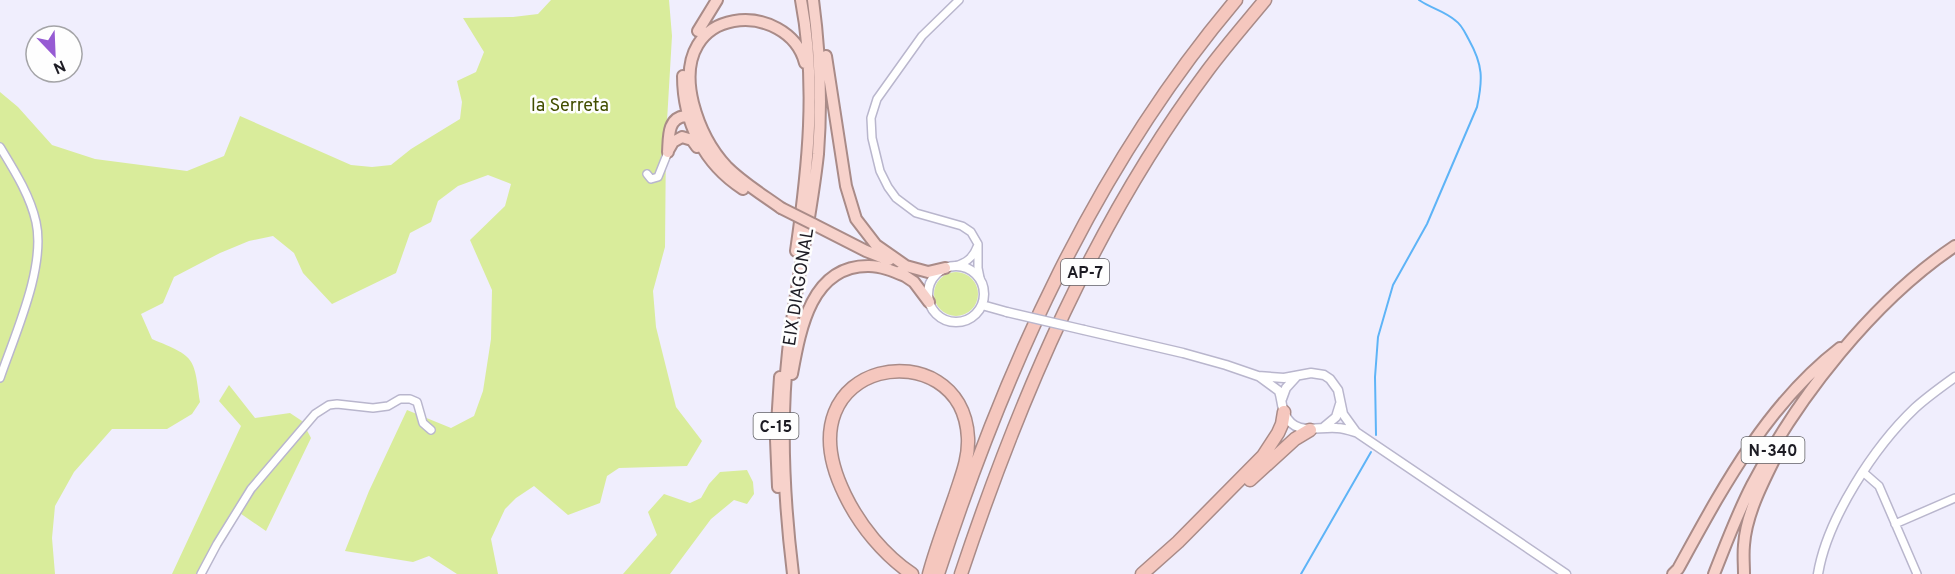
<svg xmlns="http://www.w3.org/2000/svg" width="1955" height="574" font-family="Overpass,sans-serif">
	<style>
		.green { fill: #d9ec9b }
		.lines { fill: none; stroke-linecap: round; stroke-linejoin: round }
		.stream { stroke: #5eb4f7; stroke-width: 2 }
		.minor-casing { stroke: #b9b6cd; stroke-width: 10 }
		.tertiary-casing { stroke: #b9b6cd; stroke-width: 11 }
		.trunk-casing { stroke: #a98b88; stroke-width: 14 }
		.motorway-casing { stroke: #a98b88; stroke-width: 15 }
		.minor { stroke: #fff; stroke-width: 7 }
		.tertiary { stroke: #fff; stroke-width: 8 }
		.trunk { stroke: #f7d2cb; stroke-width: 10 }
		.motorway { stroke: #f5c7be; stroke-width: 12 }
		.tertiary-bridge-casing { stroke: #b9b6cd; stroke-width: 11; stroke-linecap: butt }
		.trunk-bridge-casing { stroke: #a98b88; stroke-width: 14; stroke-linecap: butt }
		.tertiary-bridge { stroke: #fff; stroke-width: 8 }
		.trunk-bridge { stroke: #f7d2cb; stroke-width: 10 }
		.labels { text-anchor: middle; stroke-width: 5; stroke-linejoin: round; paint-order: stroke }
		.shield { fill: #fefefe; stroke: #606065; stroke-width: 1.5 }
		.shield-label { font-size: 16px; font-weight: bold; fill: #1d1c24 }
		.park-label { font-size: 18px; fill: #424e00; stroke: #fefefe }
		.street-label { font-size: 18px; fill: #1d1c24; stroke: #fefefe }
	</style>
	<rect width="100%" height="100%" fill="#f0eefd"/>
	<path class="green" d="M551,0H669L672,36L666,138L665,247L653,291L656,327L676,407L702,441L687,466L619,468L607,476L600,503L568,515L534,486L516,498L505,509L491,539L498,574H457L429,556L413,562L345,551L369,491L407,410L451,428L474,416L483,391L491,339L492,290L470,240L505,206L511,184L488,175L458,186L438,201L431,222L410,233L396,273L332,304L303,273L294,253L273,236L249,241L220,253L174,277L163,303L141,314L152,339C195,357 194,356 200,402L192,414L167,429H112L74,472L55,506L52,538L55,574H0V92L18,107L52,145L95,159L187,171L224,156L240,116L351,165L372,167L391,165L411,149L460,119L462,102L457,81L476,72L484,52L463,18L513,17L538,14Z
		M934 294a22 22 0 1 1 44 0a22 22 0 1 1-44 0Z
		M229,385L255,418L290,413L302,421L311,438L266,531L234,509L196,574H172L241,426L219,401Z
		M747,470L753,482L754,494L747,504L734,500L711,519L670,574H623L657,535L648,512L664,494L690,503L701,498L709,484L720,472Z"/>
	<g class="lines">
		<path class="stream" d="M1376,435L1375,377L1378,337L1393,285L1427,224L1477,107C1483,79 1483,65 1469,40C1465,33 1462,25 1456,21C1445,11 1430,8 1419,0
			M1301,574L1371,452"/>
		<g class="minor-casing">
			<path id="minor" d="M959,0L922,36L877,99L871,118L872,138L880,171L888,187L896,198L916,213L962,226L971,232L978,244V268L980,278
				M0,147C14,170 30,195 36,222C46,267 15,334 0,378
				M647,174L651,179L658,177L668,152
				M955,266C966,263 973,258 977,247
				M1863,472L1879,486L1917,574
				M1895,524L1955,498
				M201,574L217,544L251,489L315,414L329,405L337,404L373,408L388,406L400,399H410L417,402L423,423L431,430"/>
		</g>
		<g class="tertiary-casing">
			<path id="tertiary" d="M928 294a28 28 0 1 1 56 0a28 28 0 1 1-56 0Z
				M982,305L1007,312
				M1084,330L1183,353L1226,365L1258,376L1284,378L1311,373L1324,375L1330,379L1338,390L1343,414L1356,432L1566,574
				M1260,377L1279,391C1282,399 1281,407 1285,414C1295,437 1318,426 1337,428C1343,428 1349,430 1355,432
				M1282,399L1286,388L1296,377
				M1324,427L1336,417L1340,404
				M1818,574C1827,519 1874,447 1915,408C1927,397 1941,387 1955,377"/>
		</g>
		<g class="trunk-casing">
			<path id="trunk" d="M698,31L717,0
				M826,56L846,186L856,219L876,245L906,266L928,272L945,268
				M683,76C683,122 704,164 743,189
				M669,149L673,142L682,137L692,140L697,147
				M668,152C669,138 667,118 685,116L692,120
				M781,208C763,195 743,183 727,167C710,149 699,126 693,103C668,1 789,0 805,63
				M813,224L866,251L889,260
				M796,251C808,168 817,84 801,0
				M899,272L914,282L929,302
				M792,374C800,330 811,265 869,266C881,266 893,271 905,276
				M778,487L776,440L780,377
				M793,574C784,501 780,425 788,352C795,286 811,220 818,154C822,102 820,52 813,0
				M1673,574L1678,569C1722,489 1766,405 1840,348
				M1714,574C1726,544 1737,514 1752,485C1797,398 1873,301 1955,246
				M1744,574C1744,564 1743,555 1744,545C1746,516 1761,486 1774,460"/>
		</g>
		<g class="motorway-casing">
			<path id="motorway" d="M1250,480L1295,439L1310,430
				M912,574C884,555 860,526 845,495C777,357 963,329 968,438C969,459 961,477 955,496C946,522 936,548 929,574
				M938,574C1005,368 1095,167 1236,0
				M961,574C1020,397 1095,221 1208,70C1226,46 1246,23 1265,0
				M1142,574L1178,542L1263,456L1278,433L1282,424L1284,412"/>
		</g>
		<use href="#minor" class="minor"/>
		<use href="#tertiary" class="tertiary"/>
		<use href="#trunk" class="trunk"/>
		<use href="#motorway" class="motorway"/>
		<g class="tertiary-bridge-casing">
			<path id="tertiary-bridge" d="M1007,312L1084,330"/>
		</g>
		<g class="trunk-bridge-casing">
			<path id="trunk-bridge" d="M781,208L813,224"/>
		</g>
		<use href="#tertiary-bridge" class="tertiary-bridge"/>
		<use href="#trunk-bridge" class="trunk-bridge"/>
	</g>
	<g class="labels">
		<g class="shield">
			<rect x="1061" y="259" width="48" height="26" rx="4.5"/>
			<rect x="753.5" y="413" width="45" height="26" rx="4.5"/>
			<rect x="1741.5" y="437" width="63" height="26" rx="4.5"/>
		</g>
		<g class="shield-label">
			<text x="1085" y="278">AP-7</text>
			<text x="776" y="432">C-15</text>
			<text x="1773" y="456">N-340</text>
		</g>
		<g class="park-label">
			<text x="570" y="111">la Serreta</text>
		</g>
		<g class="street-label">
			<text transform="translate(798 287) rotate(-81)" y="6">EIX DIAGONAL</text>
		</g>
	</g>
	<g transform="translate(54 54) rotate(157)"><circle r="28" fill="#fefefe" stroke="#a4a4a7" stroke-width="1.5"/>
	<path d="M0-4.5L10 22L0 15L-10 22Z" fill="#965bd3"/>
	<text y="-9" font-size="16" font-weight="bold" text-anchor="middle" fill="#1d1c24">N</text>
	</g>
</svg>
